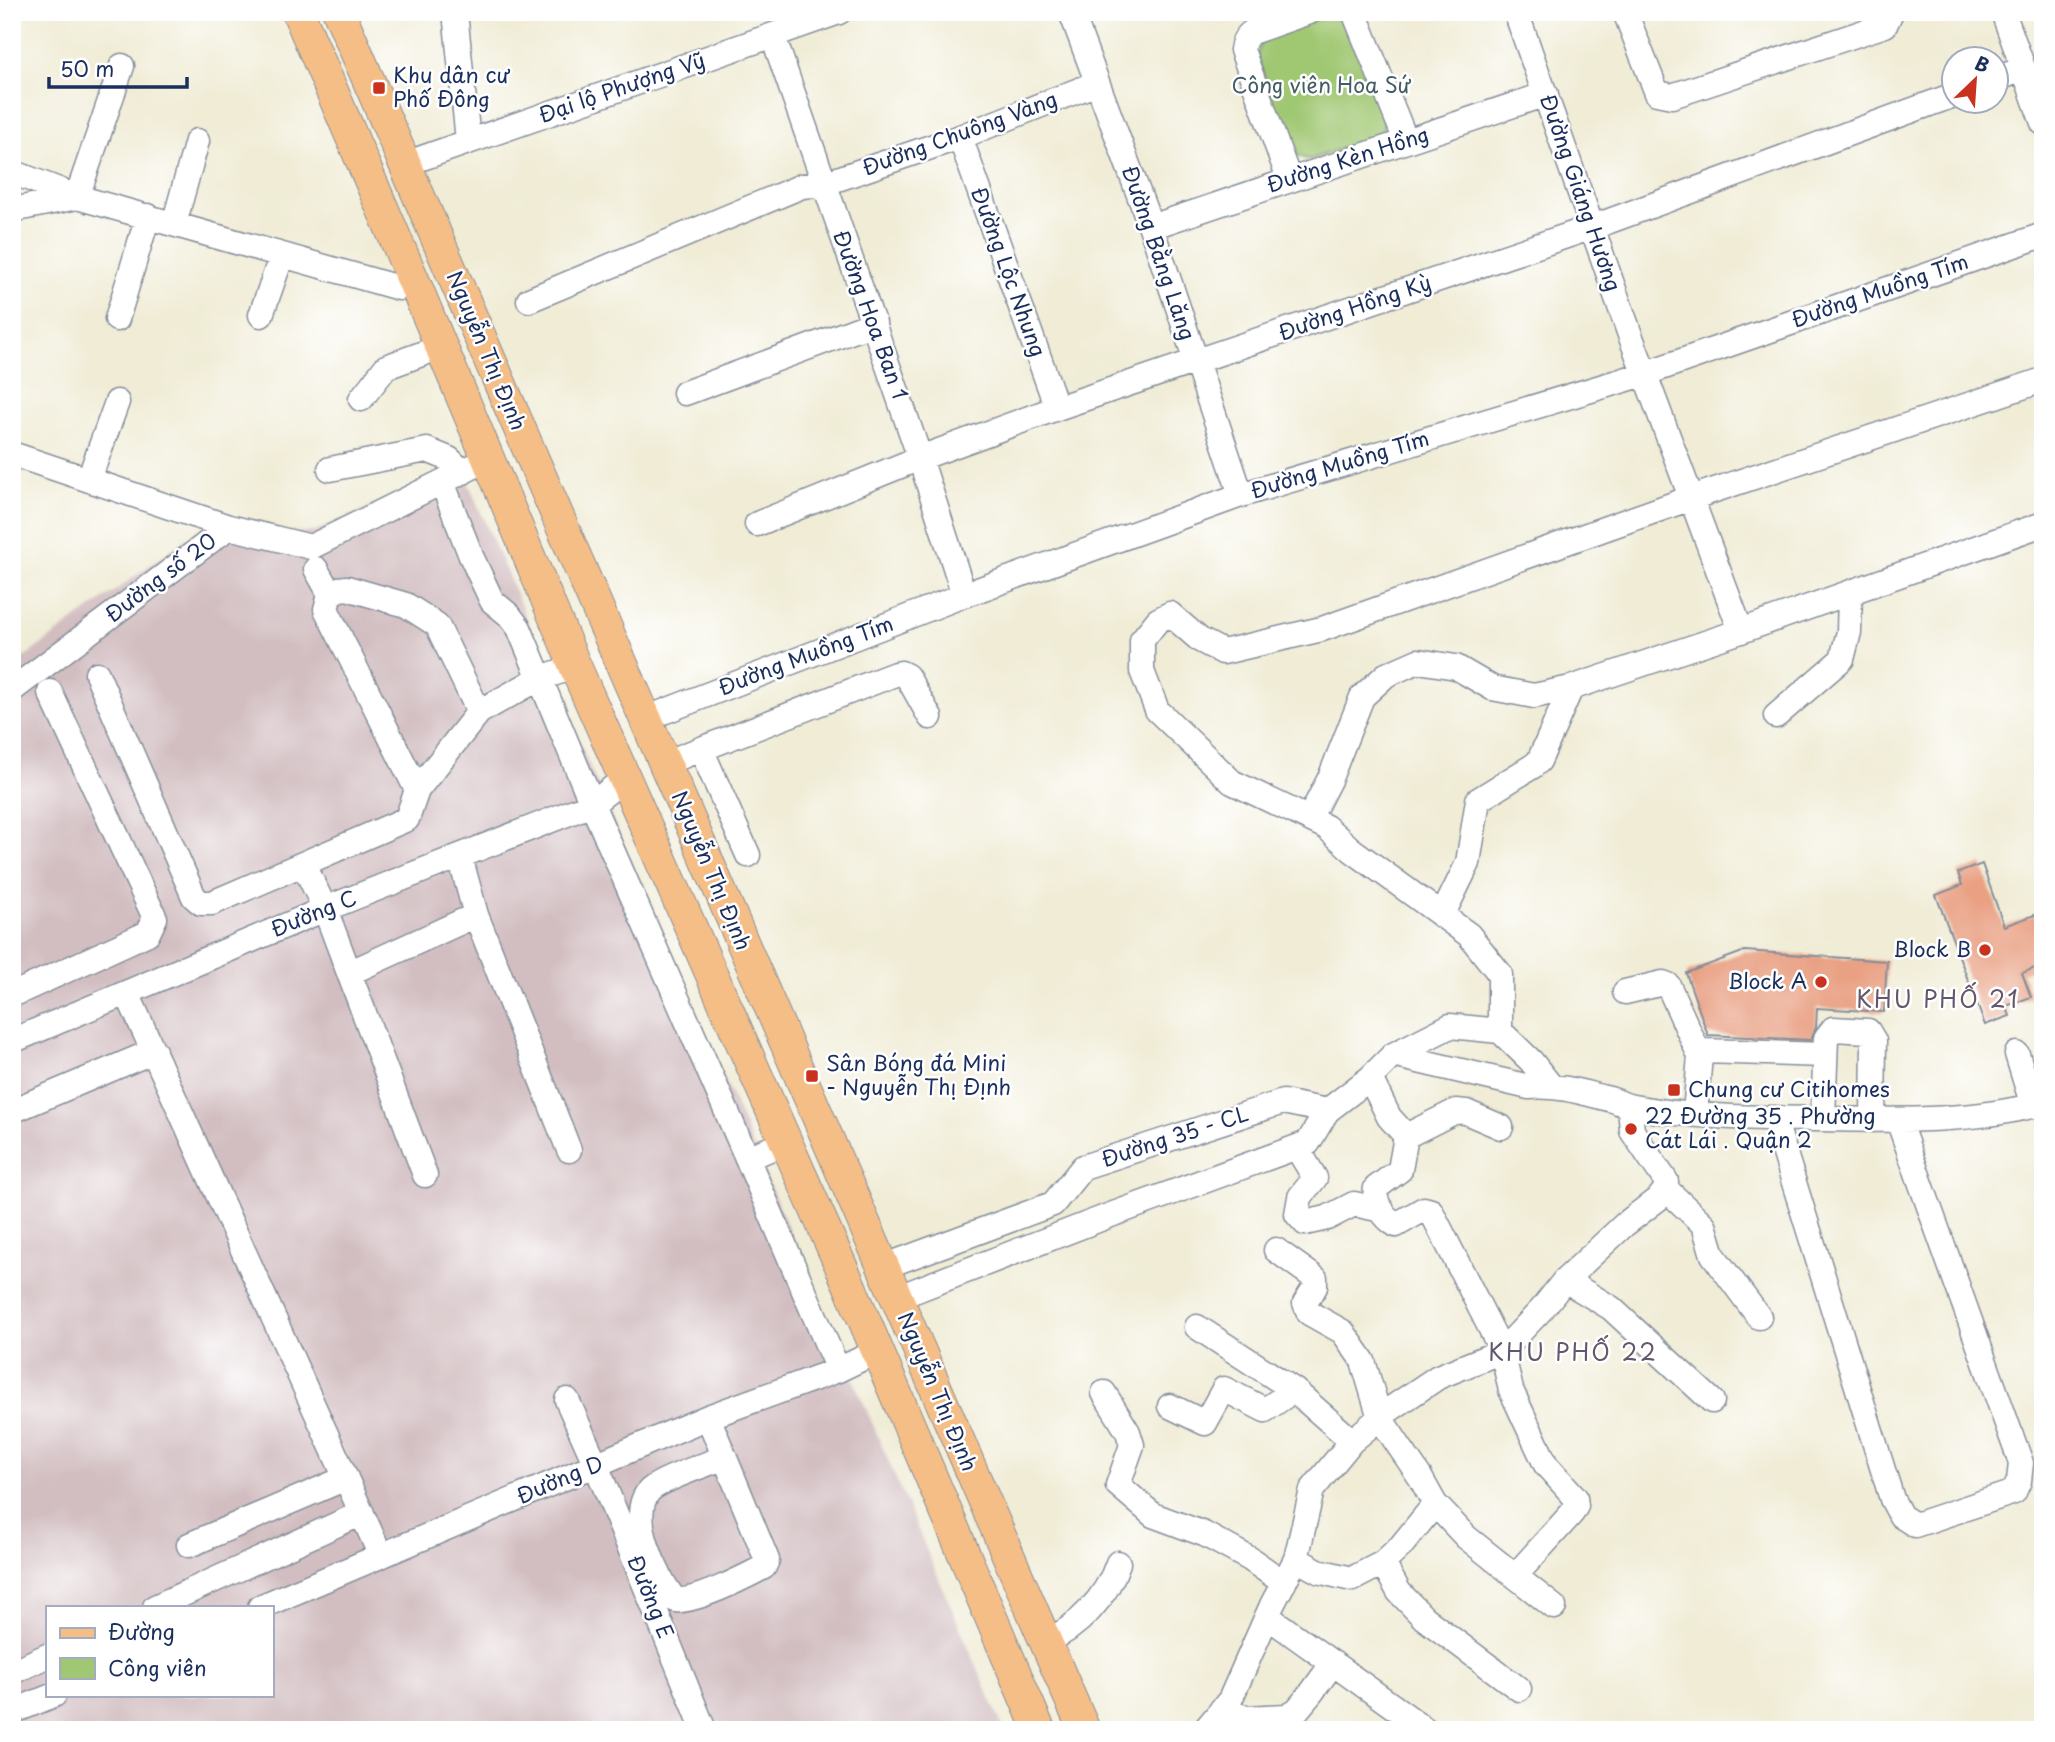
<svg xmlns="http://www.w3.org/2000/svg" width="2055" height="1742" font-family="'Playpen Sans',sans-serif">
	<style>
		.industrial { fill: #d2bec1; fill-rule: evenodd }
		.green { fill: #a0c772; stroke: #5e7b68; stroke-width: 2 }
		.building { fill: #e9a083 }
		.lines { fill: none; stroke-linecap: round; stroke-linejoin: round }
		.minor-casing { stroke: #868e9a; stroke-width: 27 }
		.major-casing { stroke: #868e9a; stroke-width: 34 }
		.minor { stroke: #fff; stroke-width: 24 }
		.major { stroke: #f6be87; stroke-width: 32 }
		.poi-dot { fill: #c8321e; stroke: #fff; stroke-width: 2.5 }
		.labels { text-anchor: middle; stroke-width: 5; stroke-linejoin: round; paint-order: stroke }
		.poi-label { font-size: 21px; fill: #1b2f5e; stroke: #fff; text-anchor: start }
		.park-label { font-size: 21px; fill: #435d64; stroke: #fff }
		.street-label { font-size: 21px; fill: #1b2f5e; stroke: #fff }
		.neighbourhood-label { font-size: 23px; letter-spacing: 2px; fill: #63576b; stroke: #fff }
	</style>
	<rect width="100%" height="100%" fill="#fff"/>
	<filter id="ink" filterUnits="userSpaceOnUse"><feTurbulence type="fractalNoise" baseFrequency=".0143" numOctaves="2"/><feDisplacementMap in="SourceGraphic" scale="14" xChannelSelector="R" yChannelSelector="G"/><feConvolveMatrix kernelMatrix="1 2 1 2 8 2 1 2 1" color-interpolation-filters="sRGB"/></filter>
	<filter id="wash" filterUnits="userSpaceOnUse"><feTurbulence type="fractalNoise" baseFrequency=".00686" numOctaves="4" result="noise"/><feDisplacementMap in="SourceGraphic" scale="28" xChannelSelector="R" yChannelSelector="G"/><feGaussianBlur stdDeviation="1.57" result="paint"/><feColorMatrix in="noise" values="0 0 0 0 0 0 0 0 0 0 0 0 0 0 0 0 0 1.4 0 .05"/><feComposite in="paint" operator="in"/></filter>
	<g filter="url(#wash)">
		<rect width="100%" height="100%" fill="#f0ecd6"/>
		<path class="industrial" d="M461,466L1004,1730H12V666L219,515L290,533L314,532ZM47,1607H271V1695H47Z"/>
		<path class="green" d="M1333,14L1345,17L1386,117L1382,132L1377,137L1309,160L1293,154L1290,149L1259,63L1257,55L1263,38Z"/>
		<g id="blocks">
			<path class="building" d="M1982,864L2004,926L2043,912V965L2022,973L2031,997L2006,1006L2010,1016L1985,1025L1936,895L1962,885L1958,873Z
				M1745,951L1887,961L1884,1012L1817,1008L1816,1027L1811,1040L1708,1035L1686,973Z"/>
		</g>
	</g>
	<g filter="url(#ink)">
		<use href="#blocks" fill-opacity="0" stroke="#868e9a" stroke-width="2"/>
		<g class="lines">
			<g class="minor-casing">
				<path id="minor" d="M455,12L468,141
					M1071,12L1151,227L1241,495
					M1354,12L1406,141
					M1516,12L1629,332L1741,631
					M1625,12L1657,93L1672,96L1885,25L1891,12
					M2003,12L2043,123
					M773,36L920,458L964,595
					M1996,79L2023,69
					M960,137L1057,408
					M405,164L839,12
					M12,172L77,197L122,66
					M1289,179L1242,50C1243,42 1245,37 1252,32L1309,12
					M12,210L77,197L399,288
					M174,224L197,141
					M1151,227L1546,94
					M529,300L802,186L823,184L960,137L1097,83
					M261,315L282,255
					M117,319L148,216
					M685,393L874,323
					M361,399L386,367L427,352
					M12,454L229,527L311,547L476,465
					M330,469L427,450L449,459L463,472
					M89,479L117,402
					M442,482L471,556L492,601L509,615L519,628L592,804L747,1158L838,1370
					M757,524L920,458L1057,408L1593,227L1954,95
					M316,569L330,594
					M97,674L194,897L201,903H212L407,819L417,790L479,712L540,678L565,670
					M12,690L229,527
					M1776,716L1842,659L1849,632L1850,593
					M645,719L964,595L1241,495L1644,374L2043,235
					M701,749L748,855
					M665,763L895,674L901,673L907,676L930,717
					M417,790L326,609L330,594L339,589L347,588L406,605L437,625L479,712
					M1309,819L1330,778L1362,697L1386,675L1418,661L1456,667L1492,688L1534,696L1571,688L1741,631L2043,524
					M460,857L476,915L569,1150
					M304,865L325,909L425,1175
					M1442,916L1468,863L1478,800L1533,766L1539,761L1571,688
					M349,973L476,915
					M1625,992L1663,983L1668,985L1700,1056
					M127,993L381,1556
					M12,995L148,933L155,918L50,692
					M1500,1031V974L1469,935L1352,850L1326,827L1232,782L1157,710L1142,671V640L1158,620L1170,614L1200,640L1223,652L1322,629L1691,498L2043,380
					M12,1041L325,909L592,804L615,786
					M2017,1054L2033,1106
					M1393,1055L1529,1087C1558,1084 1584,1093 1613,1100C1619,1102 1626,1106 1633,1107C1694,1118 1758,1118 1820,1119C1894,1120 1970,1123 2043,1103
					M1370,1078L1389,1117L1406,1136L1400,1170L1376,1188C1373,1201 1384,1218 1396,1225L1424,1209L1431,1211L1502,1351L1511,1390L1546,1465L1575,1497L1576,1506L1572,1513L1515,1576
					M12,1111L154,1051
					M1695,1113L1700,1056L1704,1051L1825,1055
					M1774,1118L1892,1499L1901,1516L1915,1525L2014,1492L2019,1481L2021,1463L1898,1120
					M1823,1119L1826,1038L1833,1029L1868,1031L1874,1041L1873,1120
					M1406,1136L1456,1111L1466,1112L1501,1127
					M1297,1148L1315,1178L1300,1197L1297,1214L1305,1223L1327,1218L1354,1204L1382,1210
					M747,1158L772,1148
					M1666,1189L1704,1225L1713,1255L1759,1317
					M1276,1250L1315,1278V1287L1305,1303L1309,1313L1343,1332L1363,1361L1380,1418L1420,1477L1435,1504L1466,1537L1554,1607
					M883,1267L1053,1204L1083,1167L1283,1102L1327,1111
					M1565,1280L1611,1308L1712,1401
					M896,1298L1108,1216L1308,1143L1327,1111L1370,1078L1393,1055L1450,1026L1500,1031L1531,1061L1550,1085
					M1197,1327L1294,1390L1352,1441
					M1104,1393L1128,1432L1132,1445L1118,1485L1153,1515L1204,1534L1250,1559L1284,1583
					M567,1400L596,1465L704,1730
					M1170,1406L1205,1423L1224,1389L1265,1410L1294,1390
					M708,1417L767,1560L764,1567C745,1577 694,1603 675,1600C657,1578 626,1514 650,1490C664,1478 706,1465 725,1457
					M189,1545L346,1478
					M1296,1559L1318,1571L1352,1579L1383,1563L1401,1546L1435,1504
					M1383,1563L1399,1592L1424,1618L1519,1689
					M155,1607L362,1513
					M260,1607L708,1417L838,1370L863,1358
					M1267,1616L1426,1730
					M1045,1642C1078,1628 1107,1597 1118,1563
					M12,1672L47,1656
					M1222,1709L1246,1718L1286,1716L1297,1710L1312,1692L1333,1663
					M12,1712L54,1695
					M1205,1730L1230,1700L1272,1605L1296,1559L1312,1490L1352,1441L1389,1410L1438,1377L1502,1351L1542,1309L1564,1281L1624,1225L1659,1198L1666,1189V1181L1632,1131L1630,1107"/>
			</g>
			<g class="major-casing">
				<path id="major" d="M298,12L417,289L575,666L848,1282L1039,1730
					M339,12L1084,1730"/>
			</g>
			<use href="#minor" class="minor"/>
			<use href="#major" class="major"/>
		</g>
	</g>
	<g class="poi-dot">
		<rect x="372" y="81" width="14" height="14" rx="3.5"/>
		<circle cx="1985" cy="950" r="7"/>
		<circle cx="1821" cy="982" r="7"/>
		<rect x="805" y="1069" width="14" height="14" rx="3.5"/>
		<rect x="1667" y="1083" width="14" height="14" rx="3.5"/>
		<circle cx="1631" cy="1129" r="7"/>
	</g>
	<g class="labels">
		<g class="poi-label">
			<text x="393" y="83">Khu dân cư<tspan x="393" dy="24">Phố Đông</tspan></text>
			<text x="1971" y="957" text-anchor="end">Block B</text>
			<text x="1807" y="989" text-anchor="end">Block A</text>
			<text x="826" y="1071">Sân Bóng đá Mini<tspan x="826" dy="24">- Nguyễn Thị Định</tspan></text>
			<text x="1688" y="1097">Chung cư Citihomes</text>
			<text x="1645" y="1124">22 Đường 35 . Phường<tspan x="1645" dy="24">Cát Lái . Quận 2</tspan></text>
		</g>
		<g class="park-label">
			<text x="1321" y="93">Công viên Hoa Sứ</text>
		</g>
		<g class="street-label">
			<text transform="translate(622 88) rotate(-19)" y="7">Đại lộ Phượng Vỹ</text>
			<text transform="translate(960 134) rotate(-20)" y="7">Đường Chuông Vàng</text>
			<text transform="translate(1348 160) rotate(-18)" y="7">Đường Kèn Hồng</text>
			<text transform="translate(1580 193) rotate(71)" y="7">Đường Giáng Hương</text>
			<text transform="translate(1158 253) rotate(71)" y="7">Đường Bằng Lăng</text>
			<text transform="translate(1008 272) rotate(70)" y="7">Đường Lộc Nhung</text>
			<text transform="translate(1880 291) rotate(-19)" y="7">Đường Muồng Tím</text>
			<text transform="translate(1355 308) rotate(-19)" y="7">Đường Hồng Kỳ</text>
			<text transform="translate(870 315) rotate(70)" y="7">Đường Hoa Ban 1</text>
			<text transform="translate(486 351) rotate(67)" y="7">Nguyễn Thị Định</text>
			<text transform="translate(1340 465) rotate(-17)" y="7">Đường Muồng Tím</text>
			<text transform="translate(161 578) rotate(-37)" y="7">Đường số 20</text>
			<text transform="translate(806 656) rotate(-21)" y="7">Đường Muồng Tím</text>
			<text transform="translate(711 871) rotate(67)" y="7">Nguyễn Thị Định</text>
			<text transform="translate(314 914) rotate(-22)" y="7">Đường C</text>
			<text transform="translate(1175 1137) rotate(-18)" y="7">Đường 35 - CL</text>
			<text transform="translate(937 1392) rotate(67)" y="7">Nguyễn Thị Định</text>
			<text transform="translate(560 1480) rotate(-23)" y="7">Đường D</text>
			<text transform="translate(650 1597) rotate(68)" y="7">Đường E</text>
		</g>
		<g class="neighbourhood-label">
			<text x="1938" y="1008">KHU PHỐ 21</text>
			<text x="1573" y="1361">KHU PHỐ 22</text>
		</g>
	</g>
	<rect width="2055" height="1742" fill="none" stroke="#fff" stroke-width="42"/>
	<rect x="46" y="1606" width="228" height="91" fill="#ffffff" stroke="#a4acbf" stroke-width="2"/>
	<rect x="60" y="1628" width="35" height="10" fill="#f6be87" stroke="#a4acbf" stroke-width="2"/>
	<text x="108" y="1640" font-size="21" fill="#1b2f5e">Đường</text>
	<rect x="60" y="1658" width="35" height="21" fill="#a0c772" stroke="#a4acbf" stroke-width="2"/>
	<text x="108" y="1676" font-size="21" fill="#1b2f5e">Công viên</text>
	<g transform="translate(1975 80) rotate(25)"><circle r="33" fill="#ffffff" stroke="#a4acbf" stroke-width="2"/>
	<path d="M0-5L12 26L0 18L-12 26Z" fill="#c8321e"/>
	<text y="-10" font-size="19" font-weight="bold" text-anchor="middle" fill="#1b2f5e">B</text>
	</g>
	<path d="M49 77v10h138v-10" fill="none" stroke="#1b2f5e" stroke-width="3.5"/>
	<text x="60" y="77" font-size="21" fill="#1b2f5e" stroke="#ffffff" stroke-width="5" paint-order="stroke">50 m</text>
</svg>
